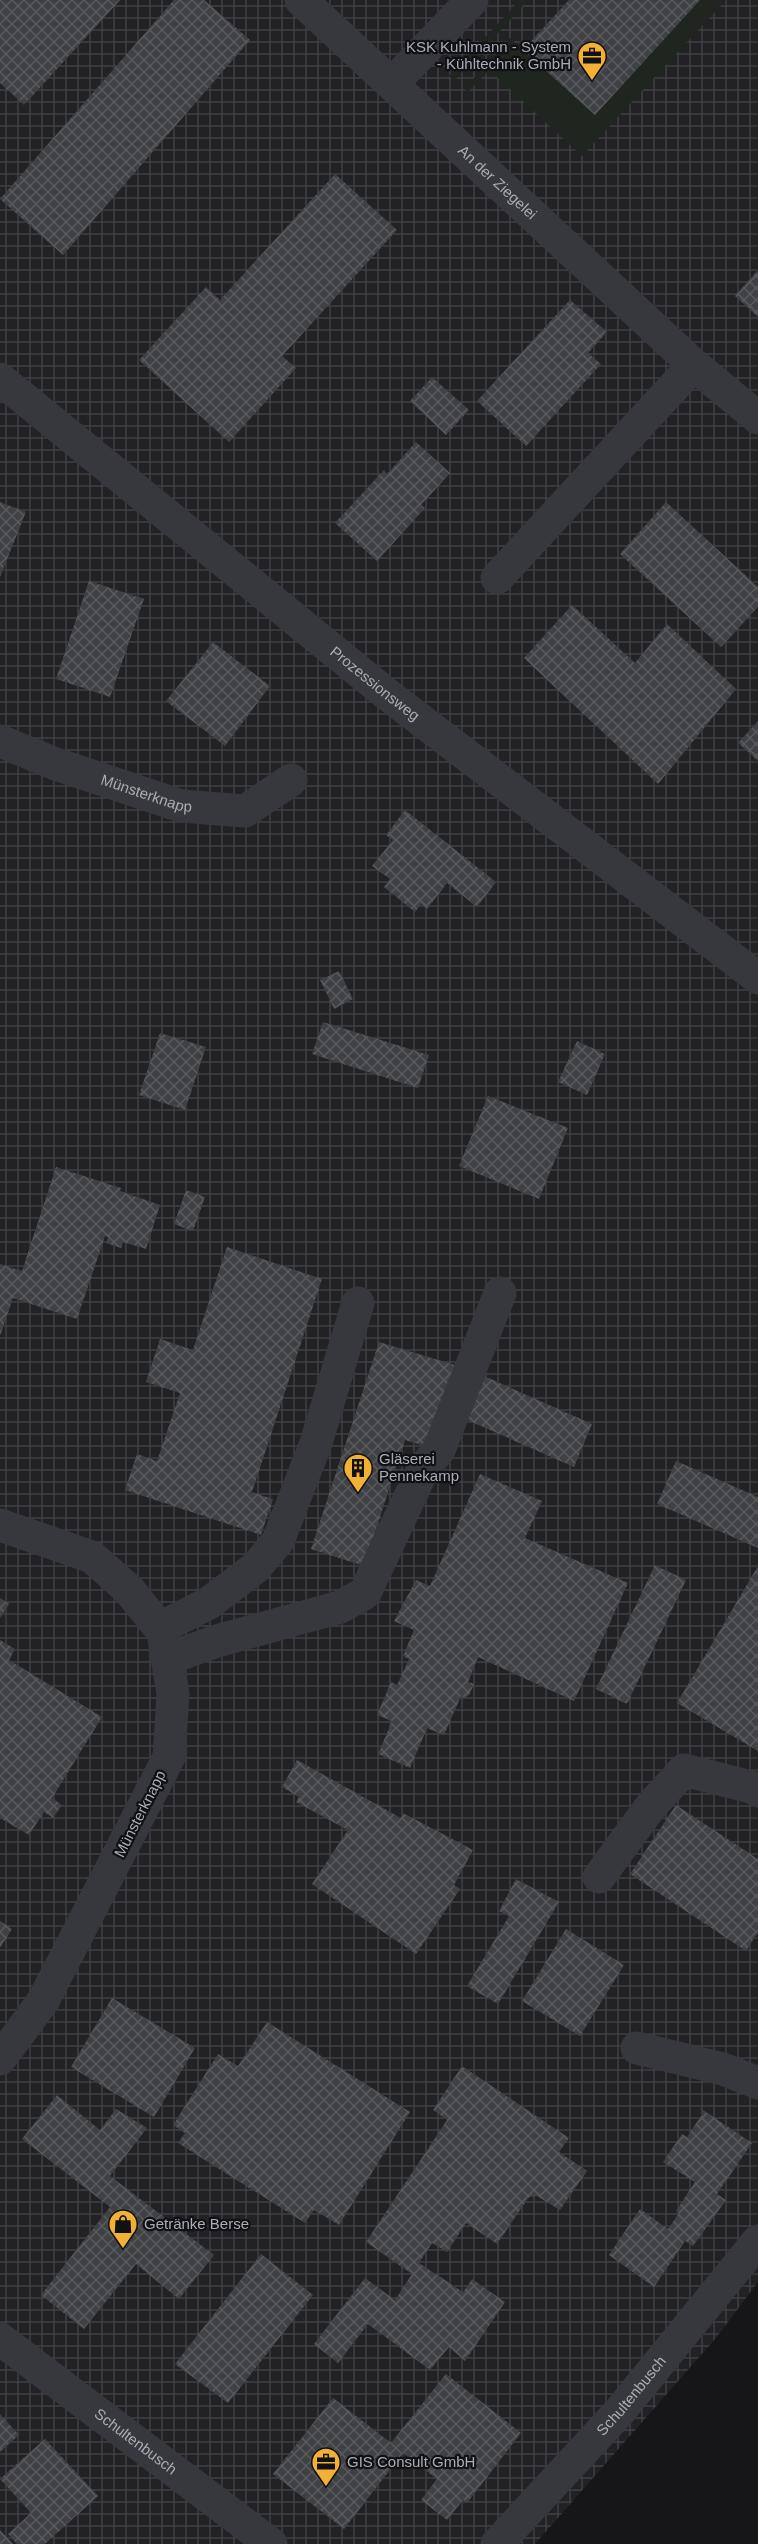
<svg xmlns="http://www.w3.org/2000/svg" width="758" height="2544" font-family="Arial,sans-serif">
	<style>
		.industrial { fill: url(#industrial-grid) }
		.grass { fill: #1e261f }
		.building { fill: url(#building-cross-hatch) }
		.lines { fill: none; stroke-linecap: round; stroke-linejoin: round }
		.minor { stroke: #37383d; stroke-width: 33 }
		.labels { text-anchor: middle; stroke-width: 4.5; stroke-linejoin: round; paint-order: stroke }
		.poi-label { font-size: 15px; fill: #a8adb8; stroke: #111113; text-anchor: start }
		.street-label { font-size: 15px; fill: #a8adb8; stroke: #111113 }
	</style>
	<defs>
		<pattern id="industrial-grid" width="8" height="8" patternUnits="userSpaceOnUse" patternTransform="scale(1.5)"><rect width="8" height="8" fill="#222225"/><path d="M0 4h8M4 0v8" fill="none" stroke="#3f3f43"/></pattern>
		<pattern id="building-cross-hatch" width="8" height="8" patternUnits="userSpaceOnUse" patternTransform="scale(1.5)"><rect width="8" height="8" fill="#404145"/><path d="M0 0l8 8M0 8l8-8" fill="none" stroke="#595a5e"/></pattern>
	</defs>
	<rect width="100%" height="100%" fill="#161618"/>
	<path class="industrial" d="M0,0H758V2282L716,2338L535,2544H0Z"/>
	<path class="grass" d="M520,0H528L454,81L449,76Z
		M700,0H726L582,156L489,70L468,92L464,89L510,38L595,115Z"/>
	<path class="building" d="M0,0H120L24,105L0,83Z
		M174,0H204L250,40L63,255L0,199Z
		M569,0H700L595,115L523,50Z
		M335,174L397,230L282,356L296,368L229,442L139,360L206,287L220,300Z
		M758,270V317L735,296Z
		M570,300L607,332L588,353L601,364L526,446L477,401Z
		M432,377L469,410L446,435L410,401Z
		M416,442L450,473L421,505L425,508L377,561L335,523L384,470L387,474Z
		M0,502L26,512L0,577Z
		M666,502L758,587V607L721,647L620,554Z
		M89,581L144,599L110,697L56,679Z
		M572,605L635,663L667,624L736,689L658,784L524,658Z
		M213,642L270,686L225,746L166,701Z
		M758,721V761L738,743Z
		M405,810L496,882L477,907L447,883L427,909L421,904L415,912L384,887L390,879L372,866L393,840L386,835Z
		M339,971L353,999L334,1009L320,980Z
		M323,1022L429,1055L418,1088L312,1054Z
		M160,1033L206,1047L185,1110L139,1095Z
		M577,1041L605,1054L587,1095L558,1082Z
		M488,1096L568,1128L539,1199L459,1166Z
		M56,1167L121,1188L120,1191L160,1205L146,1249L123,1242L121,1248L106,1243L108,1237L105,1236L77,1319L13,1298L0,1336V1264L22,1271Z
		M186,1190L205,1197L193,1231L174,1224Z
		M227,1247L322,1279L252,1492L273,1499L261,1535L125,1490L137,1454L157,1461L180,1393L146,1382L160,1339L193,1350Z
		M379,1342L458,1366L431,1448L405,1440L364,1566L311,1549Z
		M484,1376L592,1424L574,1467L465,1419Z
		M676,1461L758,1497V1548L657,1504Z
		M480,1474L542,1501L525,1538L628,1583L574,1701L478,1657L468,1682L474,1684L469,1695L465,1698L461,1696L444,1735L427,1728L410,1768L378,1754L392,1721L377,1715L391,1682L397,1685L409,1659L403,1656L414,1630L394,1621L416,1580L430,1586Z
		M655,1565L686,1580L627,1704L596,1689Z
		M758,1566V1751L677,1703Z
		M0,1598L9,1604L0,1618Z
		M0,1640L15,1649L9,1660L102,1717L52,1798L62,1805L53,1818L44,1812L29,1835L0,1818Z
		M297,1760L401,1818L403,1813L473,1850L454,1885L460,1889L416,1954L312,1884L348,1830L296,1802L299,1797L282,1787Z
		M676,1805L758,1859V1932L746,1951L630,1874Z
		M516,1879L559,1902L498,2004L467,1986L509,1916L499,1911Z
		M0,1921L12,1929L0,1948Z
		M566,1929L624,1965L580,2036L522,2001Z
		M112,1998L195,2048L154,2117L71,2067Z
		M267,2022L410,2112L339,2225L314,2210L305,2223L178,2143L185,2133L173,2125L218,2054L238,2066Z
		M462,2066L569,2138L559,2152L587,2171L560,2210L537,2196L529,2197L497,2244L466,2223L447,2252L432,2243L419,2263L463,2292L472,2279L505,2302L465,2361L449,2347L430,2370L368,2324L338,2363L314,2344L365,2278L395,2300L412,2274L366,2242L447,2120L433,2110Z
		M57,2095L100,2130L116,2109L147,2128L110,2176L214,2255L179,2299L136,2264L84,2329L41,2295L110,2207L22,2139Z
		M700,2108L752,2143L717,2194L726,2200L693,2246L685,2241L654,2287L609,2255L640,2209L668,2229L679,2213L676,2211L695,2182L663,2162L682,2134L687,2137L703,2113Z
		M261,2254L313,2295L228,2403L175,2364Z
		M446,2374L521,2433L467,2503L463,2500L447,2520L421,2500L437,2479L403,2453L344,2529L273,2474L333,2398L391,2443Z
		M0,2414L19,2435L0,2452Z
		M45,2439L98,2496L45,2544H17L8,2534L31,2513L0,2479Z
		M0,2530L13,2544H0Z"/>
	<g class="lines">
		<g class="minor">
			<path id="s1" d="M301,0L694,365L758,418"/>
			<path d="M392,84L472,0"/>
			<path id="s2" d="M0,379L388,695L758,978"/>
			<path d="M497,578L694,365"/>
			<path id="s3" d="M0,741L53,763L181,806L245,811L291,780"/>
			<path d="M0,1525L92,1557L129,1590L163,1632L173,1694L169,1757L43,2001L0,2059"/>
			<path d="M160,1628L209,1603L255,1568L278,1541L316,1443L358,1303"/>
			<path d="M167,1659L217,1641L340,1607L365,1593L423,1469L439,1450L500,1293"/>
			<path d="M599,1877L651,1806L684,1770L751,1787L758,1791"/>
			<path d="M637,2048L723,2069L758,2083"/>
			<path id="s4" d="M0,2339L271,2544"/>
			<path id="s5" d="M497,2544L620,2411L758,2241"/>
		</g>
	</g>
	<defs>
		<g id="office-pin" transform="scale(1.5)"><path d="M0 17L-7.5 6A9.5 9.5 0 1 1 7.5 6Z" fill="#f2b134" stroke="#111113"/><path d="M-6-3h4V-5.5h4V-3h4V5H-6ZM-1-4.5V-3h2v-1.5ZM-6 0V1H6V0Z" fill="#111"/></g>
		<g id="building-pin" transform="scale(1.5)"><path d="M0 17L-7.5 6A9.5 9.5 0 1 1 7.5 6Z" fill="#f2b134" stroke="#111113"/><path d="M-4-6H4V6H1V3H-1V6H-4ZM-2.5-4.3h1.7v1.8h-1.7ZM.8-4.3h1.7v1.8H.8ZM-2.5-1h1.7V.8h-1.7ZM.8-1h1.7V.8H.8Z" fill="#111"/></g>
		<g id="shop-pin" transform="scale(1.5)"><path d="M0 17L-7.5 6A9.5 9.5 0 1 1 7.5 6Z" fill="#f2b134" stroke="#111113"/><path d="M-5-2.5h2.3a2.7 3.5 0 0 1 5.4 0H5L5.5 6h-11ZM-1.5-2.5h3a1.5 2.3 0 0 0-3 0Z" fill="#111"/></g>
	</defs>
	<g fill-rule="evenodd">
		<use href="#office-pin" x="592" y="56"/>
		<use href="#building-pin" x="358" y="1468"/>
		<use href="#shop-pin" x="123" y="2224"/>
		<use href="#office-pin" x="326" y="2462"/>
	</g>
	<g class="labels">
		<g class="poi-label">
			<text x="571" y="52" text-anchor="end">KSK Kuhlmann - System<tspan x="571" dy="17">- Kühltechnik GmbH</tspan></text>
			<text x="379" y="1464">Gläserei<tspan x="379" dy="17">Pennekamp</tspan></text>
			<text x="144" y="2229">Getränke Berse</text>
			<text x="347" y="2467">GIS Consult GmbH</text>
		</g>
		<g class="street-label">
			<text dy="5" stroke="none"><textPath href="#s1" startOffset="268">An der Ziegelei</textPath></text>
			<text dy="5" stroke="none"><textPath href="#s2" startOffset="483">Prozessionsweg</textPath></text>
			<text dy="5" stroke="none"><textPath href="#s3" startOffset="156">Münsterknapp</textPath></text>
			<text transform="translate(140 1814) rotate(-63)" y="5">Münsterknapp</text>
			<text dy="5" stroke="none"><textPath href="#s5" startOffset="200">Schultenbusch</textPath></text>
			<text dy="5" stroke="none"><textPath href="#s4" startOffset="170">Schultenbusch</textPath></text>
		</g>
	</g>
</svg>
